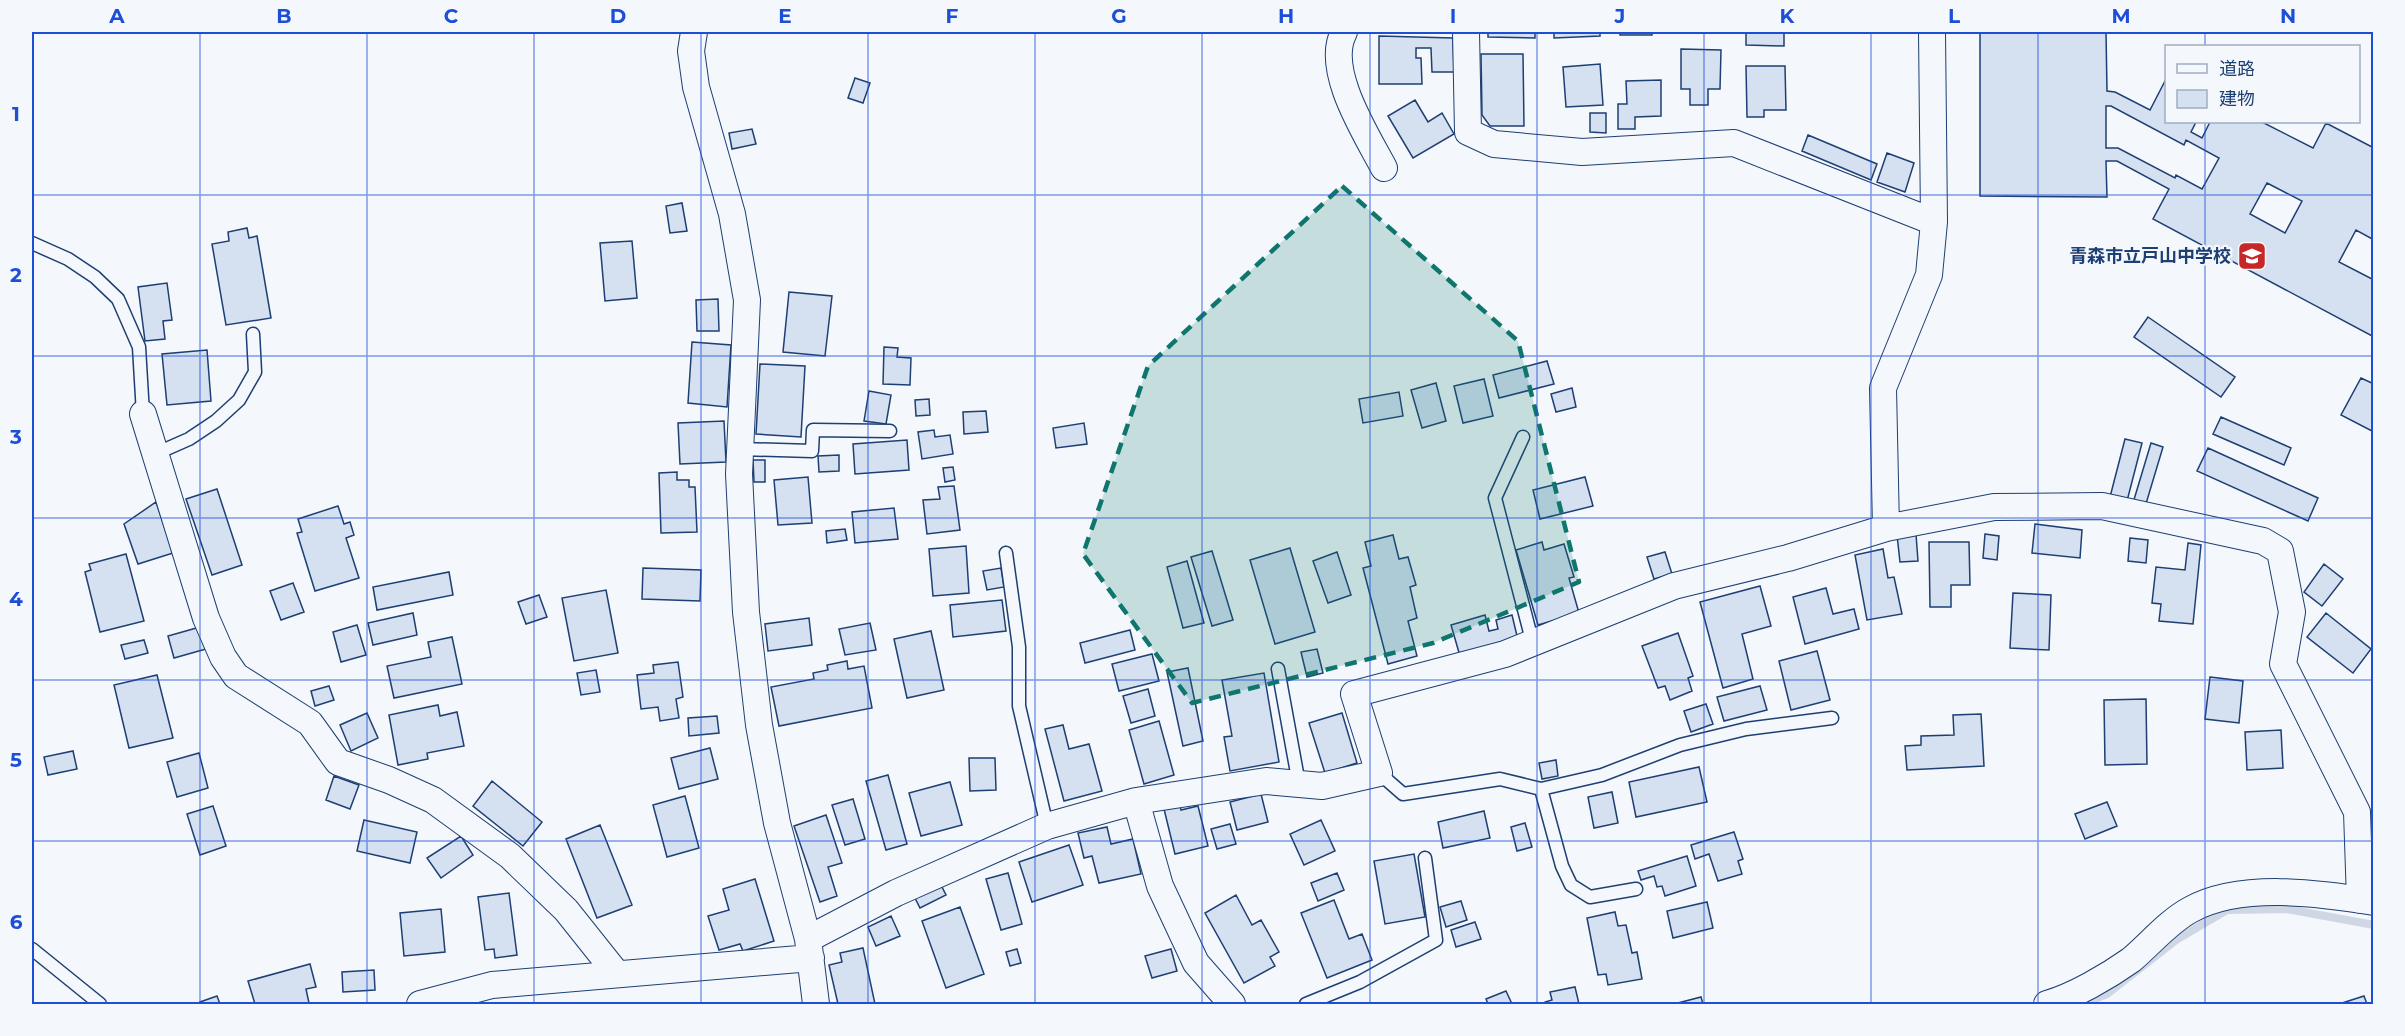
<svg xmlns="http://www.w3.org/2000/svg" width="2405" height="1036" font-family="Montserrat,'Noto Sans JP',sans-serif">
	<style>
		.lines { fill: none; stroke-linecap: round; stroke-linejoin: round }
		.stream { stroke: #cfd7e4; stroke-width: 8 }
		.building { fill: #d5e0f0; stroke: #1d3f73; stroke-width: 1.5; fill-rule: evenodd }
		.service-casing { stroke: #1d3f73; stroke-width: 15 }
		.minor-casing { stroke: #1d3f73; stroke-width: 28 }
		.service { stroke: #f4f7fb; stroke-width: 12 }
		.minor { stroke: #f4f7fb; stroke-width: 26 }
		.marked { fill: #0f766e; fill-opacity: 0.2; stroke: #0f766e; stroke-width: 4.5; stroke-dasharray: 12 8; stroke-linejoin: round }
		.grid { fill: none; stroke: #1d4ed8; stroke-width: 1.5; stroke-opacity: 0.55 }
		.labels { text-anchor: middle; stroke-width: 4.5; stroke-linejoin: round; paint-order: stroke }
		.poi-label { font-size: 18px; font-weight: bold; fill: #1d3f73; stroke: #f4f7fb; text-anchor: end }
		.neatline { fill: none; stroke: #1d4ed8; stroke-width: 2 }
		.grid-label { font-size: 20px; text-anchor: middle; font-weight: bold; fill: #1d4ed8 }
	</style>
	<rect width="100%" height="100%" fill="#f4f7fb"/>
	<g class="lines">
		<path class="stream" d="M2082,1004L2107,994L2176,940L2227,910L2287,909L2374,925"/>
	</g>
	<path class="building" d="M1488,32H1535V38L1488,37Z
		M1554,32H1600V36L1554,38Z
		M1620,32H1652V35H1620Z
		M1746,32H1784V46L1746,45Z
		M1980,32H2106L2107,91L2115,92L2150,110L2166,79V122H2196L2191,132L2202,138L2210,122H2262L2313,148L2326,123L2374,148V240L2356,230L2339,262L2374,280V337L2153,219L2169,189L2117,161H2106L2107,197L1980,196ZM2106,106H2111L2184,145L2186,140L2219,158L2202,189L2176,175L2175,178L2118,148H2106ZM2267,183L2302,201L2285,233L2250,214Z
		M1379,36L1453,38L1454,72H1432L1431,48H1416V58H1421L1422,84H1379Z
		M1681,49L1721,50L1720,89H1708V105H1690V89H1681Z
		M1481,54H1523L1524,126H1490L1482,115Z
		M1600,64L1603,105L1566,107L1563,67Z
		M1746,66H1785L1786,110H1764V117H1747Z
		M855,78L870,83L863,103L848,98Z
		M1661,80V116L1635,117V129H1618V104H1627L1626,81Z
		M1415,100L1428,122L1442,113L1454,134L1413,158L1388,116Z
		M1590,113H1606V133L1590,132Z
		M752,129L756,144L732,149L729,133Z
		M1808,135L1877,164L1871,180L1802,151Z
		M1887,153L1914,163L1905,192L1877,182Z
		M682,203L687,231L670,233L666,206Z
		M247,228L249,238L257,236L271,318L226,325L212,244L229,241L228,232Z
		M632,241L637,298L605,301L600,243Z
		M167,283L172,320L163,321L165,339L145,341L138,287Z
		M789,292L832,296L825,356L783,352Z
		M718,299L719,331H697L696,300Z
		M2148,317L2235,377L2221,397L2134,337Z
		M692,342L731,345L727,407L688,403Z
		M884,347L898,348L897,357L911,358L910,385L883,384Z
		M207,350L211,401L167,405L162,354Z
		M1547,361L1554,384L1499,398L1493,375Z
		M760,364L805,366L801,437L756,434Z
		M2361,378L2374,384L2372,431L2341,415Z
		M1484,379L1493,416L1463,423L1454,386Z
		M1436,383L1446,421L1422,428L1411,390Z
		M1572,388L1576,407L1556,412L1551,394Z
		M869,391L891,395L886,424L864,421Z
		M1399,392L1403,416L1363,423L1359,399Z
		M929,399L930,415L916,416L915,400Z
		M986,411L988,432L964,434L963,412Z
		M2221,417L2291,448L2284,465L2213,434Z
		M724,421L726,462L680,464L678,423Z
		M1084,423L1087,444L1056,448L1053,428Z
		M934,430L935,437L950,435L953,454L922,459L918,432Z
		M2125,439L2142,443L2127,501L2110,497Z
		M907,440L909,470L855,474L853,444Z
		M2151,443L2163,447L2145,507L2133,503Z
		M2208,448L2318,498L2308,521L2197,471Z
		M839,455V471L819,472L818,456Z
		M753,460H765V482H754Z
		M953,467L955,480L945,482L943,468Z
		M677,472V480H689V487H695L697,532L661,533L659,473Z
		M808,477L812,523L778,525L774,480Z
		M1585,477L1593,506L1540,519L1533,490Z
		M954,486L960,530L927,534L923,500L940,499L938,487Z
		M217,489L242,565L212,575L186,499Z
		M156,502L173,553L138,564L124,524Z
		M338,506L344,524L350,522L354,535L346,538L359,578L315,591L297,533L302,532L298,519Z
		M894,508L898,539L855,543L852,512Z
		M2035,524L2082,530L2080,558L2032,553Z
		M845,529L847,540L827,543L826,531Z
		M1916,534L1918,561L1900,562L1897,535Z
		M1985,534L1999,536L1997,560L1983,558Z
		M1393,535L1399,559L1408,557L1416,585L1410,587L1417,618L1408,621L1417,656L1388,664L1363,568L1371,566L1365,542Z
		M2130,538L2148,540L2146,563L2128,561Z
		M1542,542L1544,550L1564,544L1574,577L1569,578L1579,613L1538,625L1516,550Z
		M1929,542H1969L1970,585H1951V607H1930Z
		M2188,543L2201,545L2193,624L2159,621L2161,604L2152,603L2156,567L2185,570Z
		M966,546L969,593L933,596L929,549Z
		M1290,548L1315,632L1275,644L1250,560Z
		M1883,549L1888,578L1894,577L1902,614L1867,620L1855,555Z
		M1212,551L1233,620L1212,626L1191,557Z
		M1337,552L1351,595L1328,603L1313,561Z
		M1665,552L1672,574L1654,579L1647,557Z
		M126,554L144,621L100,632L85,572L91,570L89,564Z
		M1187,561L1204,623L1183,628L1167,567Z
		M2324,564L2343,579L2322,606L2304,592Z
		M643,568L701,570L700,601L642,599Z
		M1001,568L1004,587L987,590L983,571Z
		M449,572L453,595L377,610L373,587Z
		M293,583L304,612L281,620L270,591Z
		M1760,586L1771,626L1742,634L1753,679L1723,688L1700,602Z
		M1826,588L1833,614L1854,609L1859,629L1805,644L1793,597Z
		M606,590L618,653L574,661L562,598Z
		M2013,593L2051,595L2049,650L2010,648Z
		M539,595L547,617L526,624L518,602Z
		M1002,600L1006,631L953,637L950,605Z
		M413,613L417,635L373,645L368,623Z
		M2326,613L2371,649L2353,673L2307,637Z
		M1485,615L1489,631L1498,629L1496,620L1512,615L1518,640L1460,656L1451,625Z
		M809,618L812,645L768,651L765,624Z
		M870,623L876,650L845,655L839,629Z
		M357,625L366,655L341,662L333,632Z
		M200,627L206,649L174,658L168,636Z
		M1130,630L1135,650L1085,663L1080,643Z
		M931,631L944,690L907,698L894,639Z
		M1678,633L1693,676L1688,678L1692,691L1670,700L1665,686L1658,688L1642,646Z
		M452,637L462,684L394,698L387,666L431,657L428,642Z
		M144,640L148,653L125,659L121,645Z
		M1317,649L1323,673L1307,677L1301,652Z
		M1817,651L1830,700L1791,710L1779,661Z
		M1152,654L1159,681L1119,691L1112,664Z
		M847,661L848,669L864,666L872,708L779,726L771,687L814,679L813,673L828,670L827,665Z
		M678,662L683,697L676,699L679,718L660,721L658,707L641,709L637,675L654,673L653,665Z
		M1188,668L1203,741L1183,746L1167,672Z
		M596,670L600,692L581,695L577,673Z
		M1264,673L1279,762L1230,771L1224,737L1232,736L1222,680Z
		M157,675L173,738L129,748L114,685Z
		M2210,677L2243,681L2239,723L2205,719Z
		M329,686L334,700L315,706L311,691Z
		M1760,686L1767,710L1724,721L1717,697Z
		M1148,689L1155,716L1131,723L1123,696Z
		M2146,699L2147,764L2105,765L2104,700Z
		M1706,704L1713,724L1691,732L1684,711Z
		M438,705L440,716L457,712L464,746L427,753L428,759L398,765L389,715Z
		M367,713L378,738L351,751L340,725Z
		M1342,713L1357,763L1325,773L1309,723Z
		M1981,714L1984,766L1907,770L1905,746L1921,745V736L1954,735L1953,715Z
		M717,716L719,733L689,736L688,718Z
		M1159,721L1174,775L1144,784L1129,730Z
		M1063,725L1069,749L1089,744L1102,791L1064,801L1045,729Z
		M2281,730L2283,768L2247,770L2245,732Z
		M710,748L718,779L679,789L671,758Z
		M73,751L77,769L48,775L44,757Z
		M199,753L208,788L177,797L167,762Z
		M969,758H995L996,790L970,791Z
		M1556,760L1558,776L1542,779L1539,763Z
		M1699,767L1707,802L1636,817L1629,782Z
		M888,775L907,844L886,850L866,781Z
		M334,776L359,785L350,809L326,800Z
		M492,781L542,822L523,846L473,806Z
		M950,782L962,825L921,836L909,793Z
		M1612,792L1618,823L1594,828L1588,797Z
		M1261,794L1268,822L1237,830L1230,802Z
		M685,796L699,848L667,857L653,805Z
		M853,799L865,839L845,845L832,805Z
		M2107,802L2117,826L2085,839L2075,814Z
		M1180,805L1181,810L1198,806L1208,846L1175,854L1164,809Z
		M213,806L226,846L200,855L187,814Z
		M1484,811L1490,838L1443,848L1438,822Z
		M826,815L842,863L828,867L837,896L820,902L794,826Z
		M364,820L417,832L410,863L357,851Z
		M1321,820L1335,851L1304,865L1290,834Z
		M1525,823L1532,847L1517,851L1511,827Z
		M1230,824L1236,844L1217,849L1211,829Z
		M600,825L632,905L597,918L566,839Z
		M1107,827L1111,844L1133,839L1141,874L1099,883L1092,856L1084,858L1078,833Z
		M1734,832L1743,859L1738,861L1742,874L1718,881L1709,854L1695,859L1691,845Z
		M461,836L473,855L441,878L427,858Z
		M1069,845L1083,885L1032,902L1019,862Z
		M1414,854L1425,917L1385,924L1374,861Z
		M1687,856L1696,886L1665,896L1662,886L1657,887L1654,876L1641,880L1638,871Z
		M1008,873L1022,924L1001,930L986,879Z
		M1337,873L1344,890L1318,901L1311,883Z
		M755,879L774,941L743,951L740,944L719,950L708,916L729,910L723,889Z
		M941,885L946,895L920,908L915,898Z
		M509,893L517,955L495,958L494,949L485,950L478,897Z
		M1236,895L1252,925L1261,920L1279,952L1270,957L1275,966L1244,983L1205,913Z
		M1334,900L1349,939L1362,934L1372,960L1327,978L1301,913Z
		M1461,901L1467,920L1446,927L1440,907Z
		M1707,902L1713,928L1673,938L1667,911Z
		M960,907L984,974L946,988L922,921Z
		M441,909L445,952L404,956L400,913Z
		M1615,912L1618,926L1626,925L1632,953L1637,952L1642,979L1608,985L1606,974L1598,975L1587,918Z
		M891,916L900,936L876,946L868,927Z
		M1475,922L1481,939L1456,947L1451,930Z
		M863,948L875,1004H838L829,965L842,962L840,953Z
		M1017,949L1021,963L1010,966L1006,952Z
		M1171,949L1177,971L1152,978L1145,956Z
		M310,964L316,987L306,989L309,1003L255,1004L248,981Z
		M374,970L375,990L343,992L342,972Z
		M1575,987L1579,1004H1545V1002L1552,1000L1550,992Z
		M1506,991L1512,1004H1488L1486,999Z
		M217,996L220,1004H201L200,1002Z
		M2364,996L2367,1004H2339Z
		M1701,997L1703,1004H1674Z"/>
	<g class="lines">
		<g class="service-casing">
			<path id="service" d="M32,243L68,259L95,277L118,299L139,347L143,414
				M1523,437L1495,498L1533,644
				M740,449L812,451L813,430L890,431
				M155,454L189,439L216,421L239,400L255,372L253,334
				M1006,553L1019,647V706L1047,826
				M1278,669L1299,784
				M1379,773L1403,794L1500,779L1541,789L1562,866L1571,885L1590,897L1636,889
				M1541,789L1602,775L1680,745L1746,729L1832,718
				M32,949L100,1004
				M1306,1004L1360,982L1436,940L1425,858"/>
		</g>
		<g class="minor-casing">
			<path id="minor" d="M694,32L691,51L696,87L732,214L747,300L739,474L746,612L759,725L777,823L808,939L816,1004
				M1344,32C1324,69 1366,134 1384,168
				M1466,32L1468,132L1494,144L1582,152L1734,143L1934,222
				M143,414L206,618L223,657L236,676L310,723L338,762L389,780L433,800L510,856L566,910L617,974
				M1886,528L1883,388L1929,275L1934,222L1932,32
				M1136,801L1160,886L1196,963L1232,1004
				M808,939L896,893L1047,826L1136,801L1266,781L1322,786L1379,773L1354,694L1505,654L1674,586L1788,558L1886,528L1994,507L2102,506L2263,541L2280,551L2292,612L2283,664L2357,812L2360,900
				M420,1004L492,985L811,958
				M2047,1004C2074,996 2107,977 2131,960C2150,944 2168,922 2190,910C2240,882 2319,893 2374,902"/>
		</g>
		<use href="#service" class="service"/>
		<use href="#minor" class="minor"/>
	</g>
	<path class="marked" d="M1342,186L1518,341L1579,582L1433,643L1192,703L1083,554L1148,366Z"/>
	<path class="grid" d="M200,32V1004M367,32V1004M534,32V1004M701,32V1004M868,32V1004M1035,32V1004M1202,32V1004M1370,32V1004M1537,32V1004M1704,32V1004M1871,32V1004M2038,32V1004M2205,32V46M2205,122V1004M32,195H2374M32,356H2374M32,518H2374M32,680H2374M32,841H2374"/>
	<defs>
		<g id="school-square" transform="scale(1.5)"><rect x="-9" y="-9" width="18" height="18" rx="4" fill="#c62828" stroke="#f4f7fb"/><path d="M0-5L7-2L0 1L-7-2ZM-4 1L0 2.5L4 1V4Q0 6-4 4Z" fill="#fff"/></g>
	</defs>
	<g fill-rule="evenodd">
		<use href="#school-square" x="2252" y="256"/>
	</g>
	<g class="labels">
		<g class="poi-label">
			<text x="2231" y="262">青森市立戸山中学校</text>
		</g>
	</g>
	<rect width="2405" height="1036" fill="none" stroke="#f4f7fb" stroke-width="66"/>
	<rect x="2165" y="45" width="195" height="78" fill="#f4f7fb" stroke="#9eadc5" stroke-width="1.5"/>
	<rect x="2177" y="64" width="30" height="9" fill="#f4f7fb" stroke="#9eadc5" stroke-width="1.5"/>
	<text x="2219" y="75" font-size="18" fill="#1d3f73">道路</text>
	<rect x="2177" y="90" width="30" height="18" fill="#d5e0f0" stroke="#9eadc5" stroke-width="1.5"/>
	<text x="2219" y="105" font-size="18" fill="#1d3f73">建物</text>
	<rect x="33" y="33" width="2339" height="970" class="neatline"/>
	<g class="grid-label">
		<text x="117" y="23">A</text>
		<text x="284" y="23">B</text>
		<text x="451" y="23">C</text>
		<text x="618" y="23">D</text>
		<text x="785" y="23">E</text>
		<text x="952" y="23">F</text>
		<text x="1119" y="23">G</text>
		<text x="1286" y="23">H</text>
		<text x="1453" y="23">I</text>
		<text x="1620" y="23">J</text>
		<text x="1787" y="23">K</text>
		<text x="1954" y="23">L</text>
		<text x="2121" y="23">M</text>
		<text x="2288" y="23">N</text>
		<text x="16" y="121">1</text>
		<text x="16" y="282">2</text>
		<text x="16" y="444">3</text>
		<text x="16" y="606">4</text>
		<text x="16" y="767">5</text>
		<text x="16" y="929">6</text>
	</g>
</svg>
